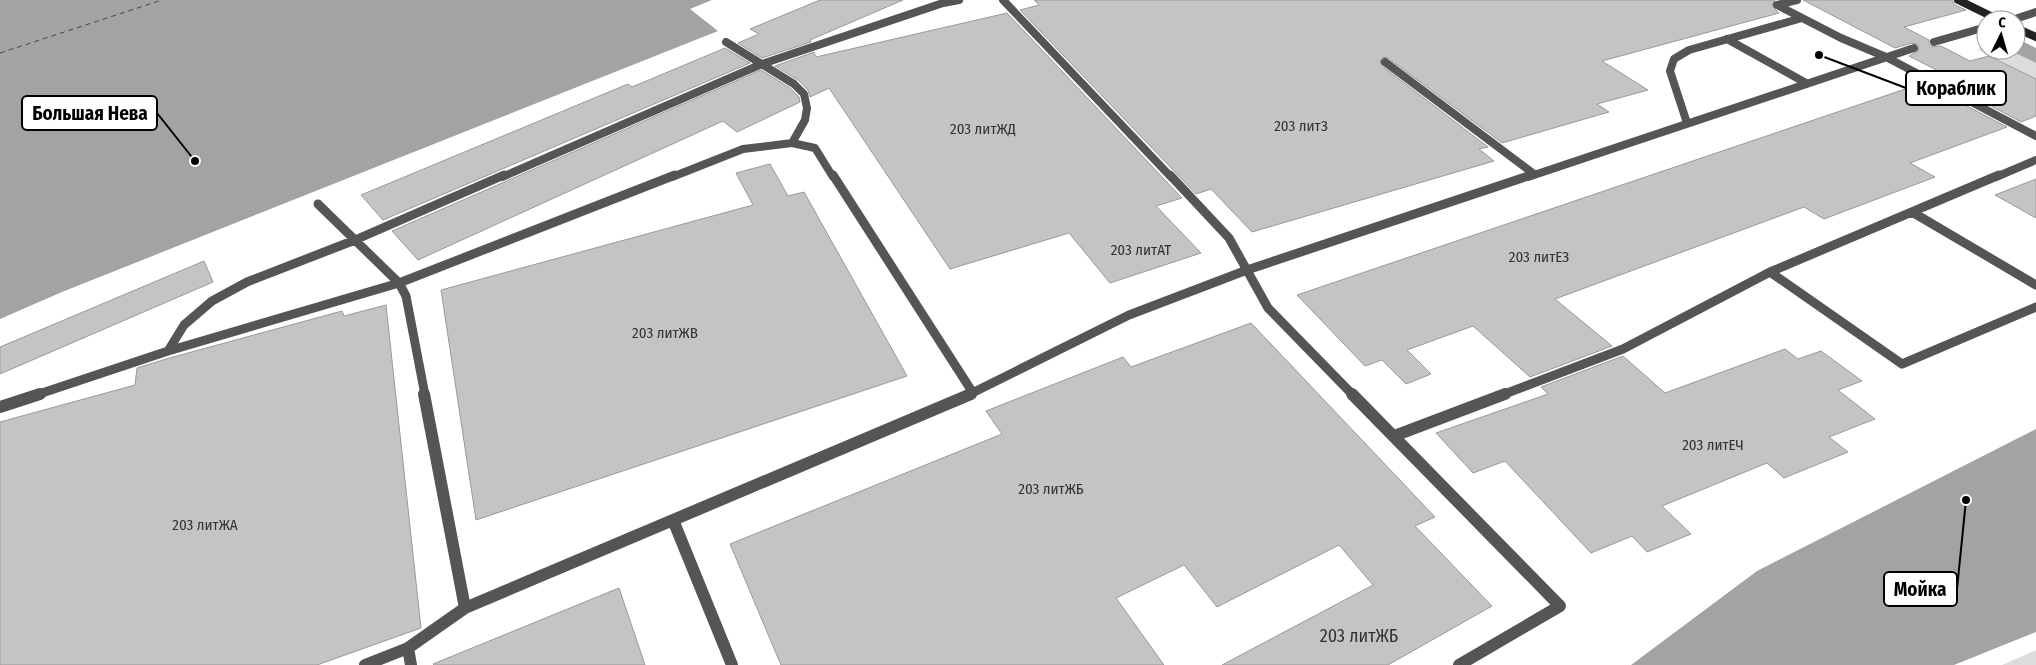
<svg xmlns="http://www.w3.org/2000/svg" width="2036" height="665" font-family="'Fira Sans Condensed',sans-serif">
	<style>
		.green { fill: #dcdcdc }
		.water { fill: #a3a3a3 }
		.pier { fill: #fff }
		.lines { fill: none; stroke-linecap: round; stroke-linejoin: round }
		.ferry { stroke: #444; stroke-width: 1; stroke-dasharray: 5 4; stroke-linecap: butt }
		.building { fill: #c4c4c4; stroke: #999 }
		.lane-far2 { stroke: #555; stroke-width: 8 }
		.lane-far1 { stroke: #555; stroke-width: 9 }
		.lane { stroke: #555; stroke-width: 12 }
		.street { stroke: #555; stroke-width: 8 }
		.secondary { stroke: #222; stroke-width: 8 }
		.labels { text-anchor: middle; stroke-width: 5; stroke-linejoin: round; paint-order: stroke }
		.number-label { font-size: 15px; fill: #313131 }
		.near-number-label { font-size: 18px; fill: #313131 }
		.leader { fill: none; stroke: #000; stroke-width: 2 }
		.callout-dot { fill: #000; stroke: #fff; stroke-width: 2 }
		.callout { fill: #fff; stroke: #000; stroke-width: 2 }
		.callout-label { font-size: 19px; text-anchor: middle; font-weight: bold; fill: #000 }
	</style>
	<rect width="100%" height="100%" fill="#fff"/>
	<path class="green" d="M1986,47V50H2009L2036,63V79L1977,49Z
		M2036,650V665H2002Z"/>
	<path class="water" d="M0,0H712L690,9L718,31L62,292L0,319Z
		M2016,38L2036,48V63L2009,50H2016Z
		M2036,429V632L1954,665H1631L1757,571Z"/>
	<path class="pier" d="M1970,15L1986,22V41L1945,21Z"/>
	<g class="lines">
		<path class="ferry" d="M0,53L162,0"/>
	</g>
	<path class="building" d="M820,0H903L810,40L811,42L762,58L738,43L759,34L750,29Z
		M1034,0H1775L1772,6L1779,13L1602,61L1648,90L1597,104L1609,112L1502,143L1388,58L1383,57L1380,61L1382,66L1488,147L1479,149L1494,161L1252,232L1211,189L1196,194L1020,10L1039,5Z
		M1803,0H1952L1955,5L1966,10L1904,27L1929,40V44L1932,47L1941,46L1970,61L1989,56L2036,79V116L2021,122L1938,78L1946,75L1909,56L1918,51L1919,47L1917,44L1912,43L1895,48Z
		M1007,13L1182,198L1156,206L1201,253L1110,283L1069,233L950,269L829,88L810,97L808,90L798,80L775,66L814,52L816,57Z
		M725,48L750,63L383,220L361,195L628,84L632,87Z
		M761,70L790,88L799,97L800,102L737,132L723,121L418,260L392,231Z
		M1923,83L2007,127L1910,163L1935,177L1824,219L1804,207L1555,299L1612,346L1530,377L1473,326L1407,350L1431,374L1406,384L1382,360L1365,366L1297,295Z
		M770,164L788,196L804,192L907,376L476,520L441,290L753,205L736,173Z
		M2036,179V218L1995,195Z
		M204,261L213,282L0,374V347Z
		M386,305L421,628L317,665H0V422L135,385L137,368L166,359L342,311L344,316Z
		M1251,323L1435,517L1415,526L1492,606L1388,665H1222L1373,585L1339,545L1217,607L1184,565L1116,598L1164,665H781L730,544L1002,434L986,411L1123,357L1131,367Z
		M1785,349L1798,359L1821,351L1862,381L1838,390L1875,419L1829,437L1848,452L1784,478L1767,463L1662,506L1691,534L1647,552L1632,536L1591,553L1505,461L1473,473L1436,433L1548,394L1541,387L1623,356L1665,393Z
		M619,588L645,665H434L433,664Z"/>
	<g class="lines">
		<path class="lane-far2" d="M1003,0L1171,177
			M1797,0L1777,5L1841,38L1886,57L2036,136
			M1727,39L1806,83
			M726,42L794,84L804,94L807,108L805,120L792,143
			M1934,42L1986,27
			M1385,62L1534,174
			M1687,123L1670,71L1674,59L1689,50L1802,18
			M502,177L762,64L943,3L959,0
			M672,177L743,149L792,143L815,148L833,177
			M1528,177L1914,48
			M1996,177L2036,160"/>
		<path class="lane-far1" d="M833,175L973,393
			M1170,175L1229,238L1268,308L1353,395
			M318,204L399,283L406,296L425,395
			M1912,212L2036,285
			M1770,272L1902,364L2036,307
			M168,351L184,325L212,301L247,282L355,240L504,175
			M36,395L168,351L399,283L675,175
			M968,395L1129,315L1247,270L1531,175
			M1502,395L1623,349L1770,272L1999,175"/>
		<path class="lane" d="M424,394L465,608
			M1352,394L1560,606L1459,665
			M0,407L40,394
			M1394,436L1505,394
			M673,520L732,665
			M408,648L411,665
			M365,665L408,648L465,608L971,394"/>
		<path class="street" d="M2012,20L2036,12"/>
		<path class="secondary" d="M1958,0L1999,20
			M2016,28L2036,37"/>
	</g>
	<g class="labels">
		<g class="number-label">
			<text x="1301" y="131">203 литЗ</text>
			<text x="983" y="134">203 литЖД</text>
			<text x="1141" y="255">203 литАТ</text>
			<text x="1539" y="262">203 литЕЗ</text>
			<text x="665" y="338">203 литЖВ</text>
			<text x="1713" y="450">203 литЕЧ</text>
			<text x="1051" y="494">203 литЖБ</text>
			<text x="205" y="530">203 литЖА</text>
		</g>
		<g class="near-number-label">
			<text x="1359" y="642">203 литЖБ</text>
		</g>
	</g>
	<path class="leader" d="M1819 55L1906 88M195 161L157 113M1966 500L1957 589"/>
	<g class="callout-dot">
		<circle cx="1819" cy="55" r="5"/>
		<circle cx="195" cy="161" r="5"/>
		<circle cx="1966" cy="500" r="5"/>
	</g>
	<g class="callout">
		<rect x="1906" y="71" width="100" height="34" rx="5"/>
		<rect x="22" y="96" width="135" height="34" rx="5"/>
		<rect x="1884" y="572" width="73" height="34" rx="5"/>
	</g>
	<g class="callout-label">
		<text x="1956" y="95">Кораблик</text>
		<text x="90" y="120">Большая Нева</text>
		<text x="1920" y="596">Мойка</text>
	</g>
	<g transform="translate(2001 35) rotate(5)"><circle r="24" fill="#ffffff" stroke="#999999"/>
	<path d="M0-4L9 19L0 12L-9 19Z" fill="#000000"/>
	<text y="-8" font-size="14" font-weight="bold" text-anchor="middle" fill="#000000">С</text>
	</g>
</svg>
